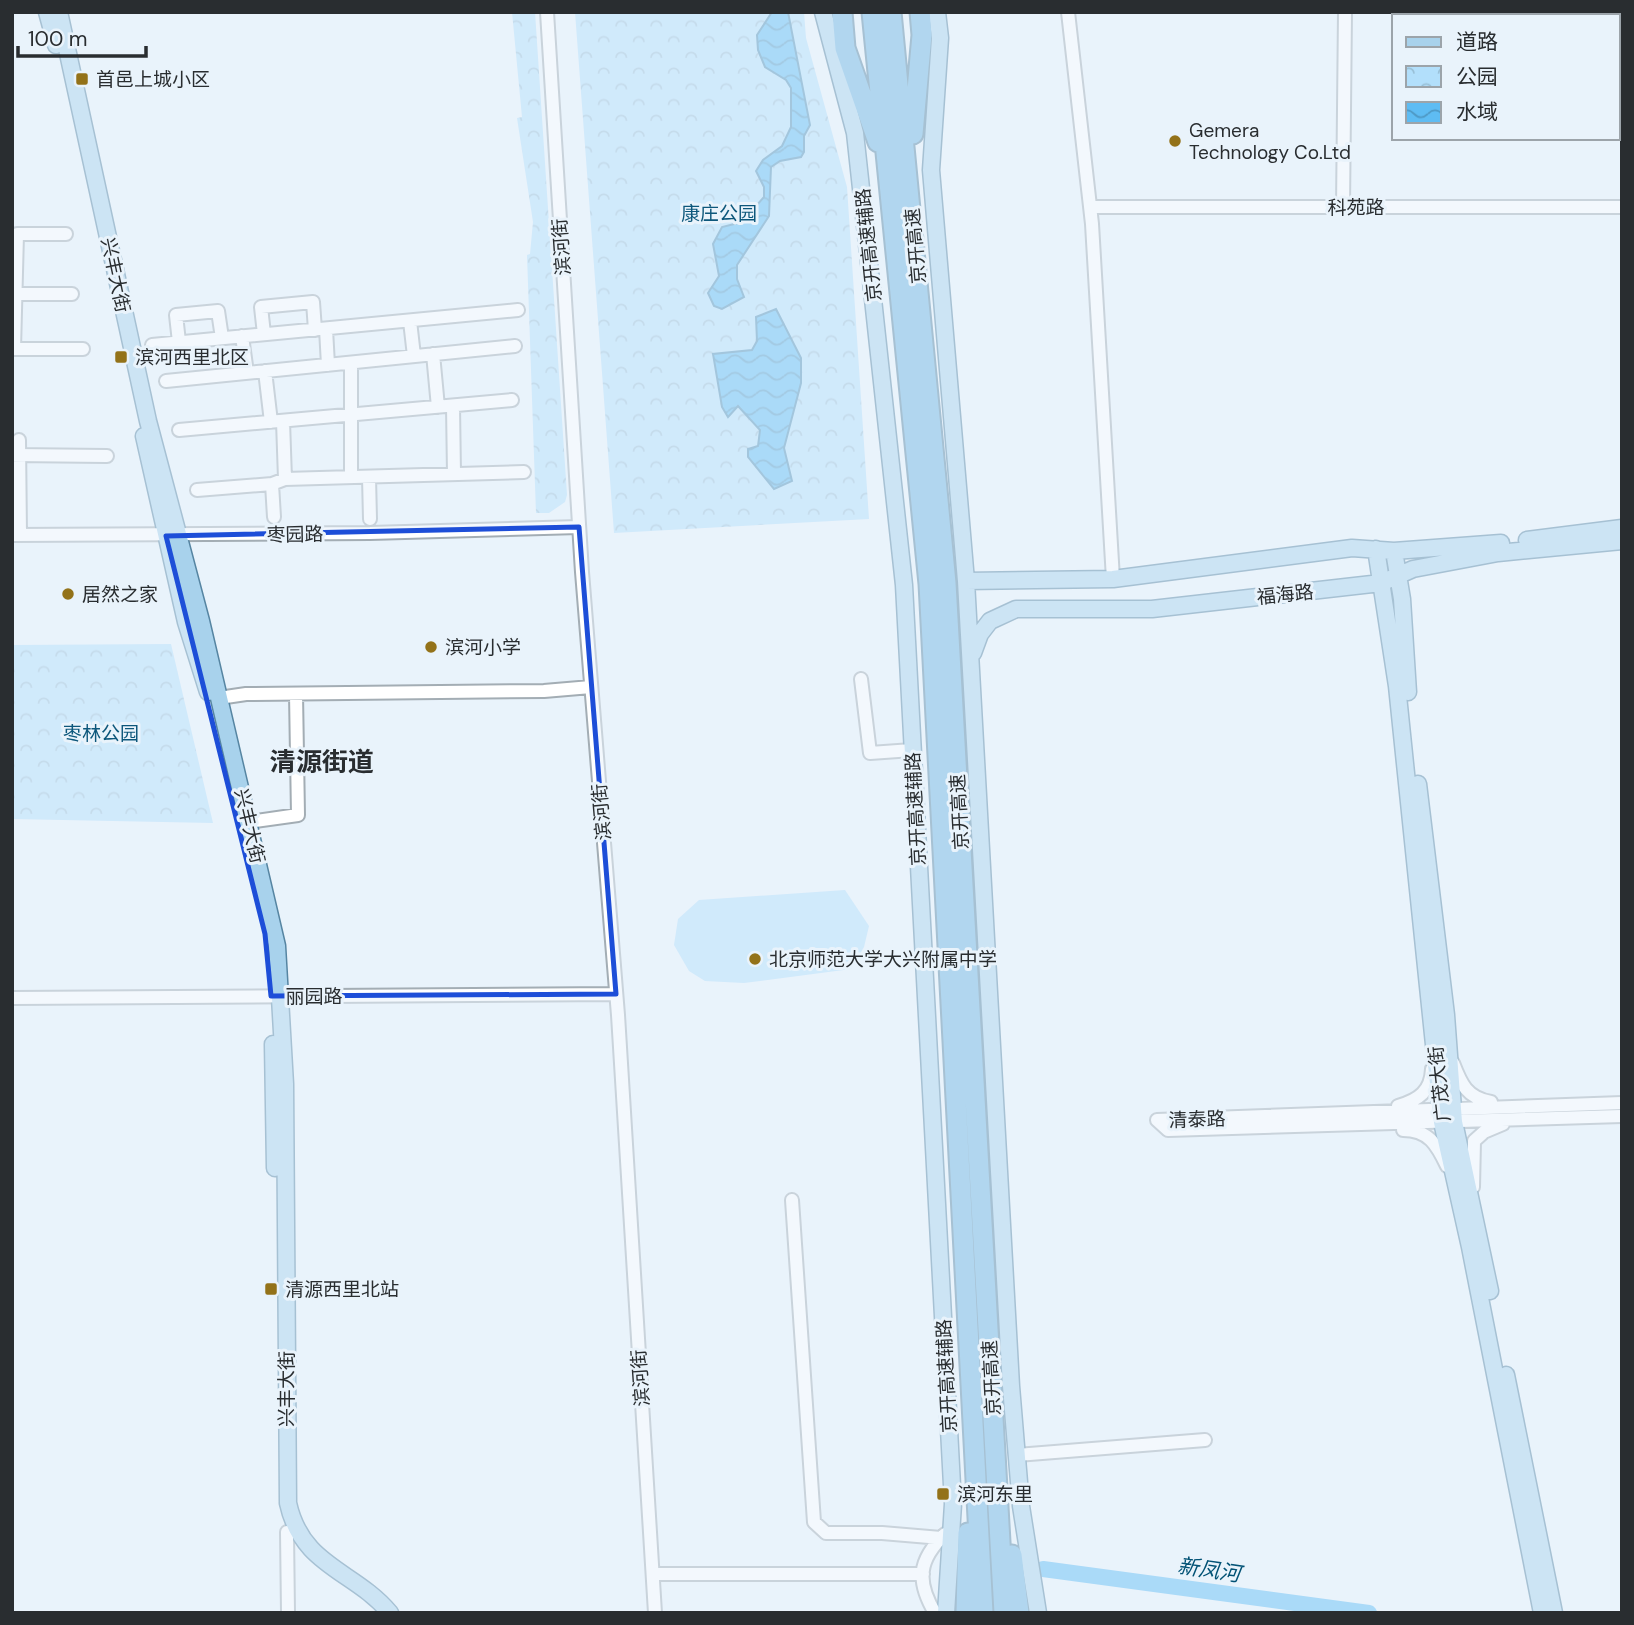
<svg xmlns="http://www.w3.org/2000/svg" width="1634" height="1625" font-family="'DM Sans','Noto Sans SC',sans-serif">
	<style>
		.park { fill: url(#park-crowns) }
		.garden { fill: #b2dffb }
		.water { fill: url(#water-waves); stroke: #4e91b8; stroke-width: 2 }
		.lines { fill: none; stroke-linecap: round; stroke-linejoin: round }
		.river { stroke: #5ebcf3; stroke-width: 16 }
		.minor-casing { stroke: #a3adb4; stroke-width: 16 }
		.major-casing { stroke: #5685a2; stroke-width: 19 }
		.highway-casing { stroke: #5685a2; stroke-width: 23 }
		.minor { stroke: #fff; stroke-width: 12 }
		.major { stroke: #a8d2ec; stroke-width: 16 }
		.highway { stroke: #6eb4df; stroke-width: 19 }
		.marked { fill: none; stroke: #1d4ed8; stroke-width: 5; stroke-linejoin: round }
		.poi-dot { fill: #937219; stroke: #e9f3fb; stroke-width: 2.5 }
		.labels { text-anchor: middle; stroke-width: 6; stroke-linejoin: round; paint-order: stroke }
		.poi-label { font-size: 19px; fill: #292d30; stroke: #e9f3fb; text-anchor: start }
		.street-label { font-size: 19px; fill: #292d30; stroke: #e9f3fb }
		.park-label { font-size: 19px; fill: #0d577b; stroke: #e9f3fb }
		.water-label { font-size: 21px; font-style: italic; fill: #025275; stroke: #e9f3fb }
		.district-label { font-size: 26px; font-weight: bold; fill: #292d30; stroke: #e9f3fb }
	</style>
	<defs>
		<pattern id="park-crowns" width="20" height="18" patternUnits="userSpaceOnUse" patternTransform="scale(1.75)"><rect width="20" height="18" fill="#b2dffb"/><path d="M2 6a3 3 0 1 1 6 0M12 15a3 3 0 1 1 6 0" fill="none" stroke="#99c0d7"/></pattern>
		<pattern id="water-waves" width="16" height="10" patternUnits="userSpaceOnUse" patternTransform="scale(1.75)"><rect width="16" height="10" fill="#5ebcf3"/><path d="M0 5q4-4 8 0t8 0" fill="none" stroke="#4e99c5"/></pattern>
	</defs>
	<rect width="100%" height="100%" fill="#e9f3fb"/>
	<path class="park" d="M512,12H535L567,495L565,502L549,513H536L527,255L530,254L533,222L517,118L522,117Z
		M575,12H804L806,38L847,187L869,519L614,533Z
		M171,644L213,823L12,819V645Z"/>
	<path class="garden" d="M845,890L869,926L864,947L851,969L744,983L705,981L689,971L674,945L678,919L699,900Z"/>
	<path class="water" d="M772,12H788L810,125L804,136V152L801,157L780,161L771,167L769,216L737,265V279L744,297L722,309L714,306L708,293L719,276L713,244L722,227L742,222L764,197V187L756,171L763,160L782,146L791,127V88L786,80L765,67L758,50L757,35Z
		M776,309L801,358V383L784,448L792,481L774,489L748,457V449L758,446L760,430L738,406L728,417L722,407L713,354L752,350L757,341L756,317Z"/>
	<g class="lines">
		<path class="river" d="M1043,1569L1369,1613"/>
		<g class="minor-casing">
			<path id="minor" d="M547,12L582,572L618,1015L655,1613
				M1068,12L1092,224L1113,579
				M1090,207H1622
				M1343,207L1345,12
				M12,294H72
				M410,321L414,356
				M326,329L328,365
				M264,334L261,307L313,302L315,330
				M242,336L247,373
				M179,342L176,315L218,311L222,338
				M152,345L518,310
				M12,349H83
				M14,349L17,234H66
				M433,354L438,407
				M351,363V476
				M265,371L271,422
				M166,381L515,346
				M453,406L454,474
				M283,421L285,479
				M179,430L512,400
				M19,440L20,535
				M13,455L107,456
				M369,477L370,519
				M272,484L274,517
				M197,490L272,484L285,479L524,472
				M12,535L370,533L579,527
				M861,679L870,753L912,750
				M219,698L246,694L544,691L591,687
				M249,822L298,815L296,694
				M12,998L616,994
				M1453,1063C1461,1084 1467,1098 1491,1102
				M1398,1106C1419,1100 1431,1091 1432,1069
				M1157,1120L1168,1130L1622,1116
				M1157,1120L1622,1103
				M1403,1130C1429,1130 1437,1145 1447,1166
				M1473,1187L1474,1141L1484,1132L1503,1124
				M792,1200L814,1522L826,1533H882L941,1538
				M1017,1455L1205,1440
				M287,1532L288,1613
				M653,1574H923
				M935,1613C916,1581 918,1560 945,1534"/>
		</g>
		<g class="major-casing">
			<path id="major" d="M47,12L56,45
				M59,12L148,421L201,621L277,946L285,1084L288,1503C302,1567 354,1570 390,1613
				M823,12L855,133L904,585L953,1504L946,1613
				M937,12L940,38L931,170L966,581L1011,1386L1021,1506L1038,1613
				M144,436L186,622L208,692
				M1527,540L1622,528
				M1376,549L1397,686L1442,1122L1470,1247L1542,1613
				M1394,551L1402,599L1408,692
				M966,581L1113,579L1352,548L1394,551L1501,543
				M973,653L980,634L990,621L1016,609H1152L1381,583L1413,569L1498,553L1622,541
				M1418,784L1446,1015L1454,1122L1490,1291
				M273,1044L275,1168
				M1506,1375L1554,1613"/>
		</g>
		<g class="highway-casing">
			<path id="highway" d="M842,12L845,48L878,142
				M872,12L929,584L983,1613
				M891,12L946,583L1004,1613
				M913,134L922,35L920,12
				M1012,1555L1019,1613
				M966,1613L968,1533"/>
		</g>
		<use href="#minor" class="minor"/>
		<use href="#major" class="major"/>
		<use href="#highway" class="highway"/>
	</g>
	<path d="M0 0H1634V1625H0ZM579,527L616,994L271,996L265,934L166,536Z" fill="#e9f3fb" fill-opacity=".55" fill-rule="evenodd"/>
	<path class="marked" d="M579,527L616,994L271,996L265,934L166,536Z"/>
	<g class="poi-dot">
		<rect x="75" y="72" width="14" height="14" rx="3.5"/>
		<circle cx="1175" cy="141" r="7"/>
		<rect x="114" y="350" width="14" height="14" rx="3.5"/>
		<circle cx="68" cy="594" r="7"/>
		<circle cx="431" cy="647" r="7"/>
		<circle cx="755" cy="959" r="7"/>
		<rect x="264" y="1282" width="14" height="14" rx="3.5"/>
		<rect x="936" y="1487" width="14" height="14" rx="3.5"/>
	</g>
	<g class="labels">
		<g class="poi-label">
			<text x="96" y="86">首邑上城小区</text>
			<text x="1189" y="137">Gemera<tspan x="1189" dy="22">Technology Co.Ltd</tspan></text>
			<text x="135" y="364">滨河西里北区</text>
			<text x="82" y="601">居然之家</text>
			<text x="445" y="654">滨河小学</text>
			<text x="769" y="966">北京师范大学大兴附属中学</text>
			<text x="285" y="1296">清源西里北站</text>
			<text x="957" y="1501">滨河东里</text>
		</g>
		<g class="street-label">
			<text x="1356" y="214">科苑路</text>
			<text transform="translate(868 245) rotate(-96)" y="7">京开高速辅路</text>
			<text transform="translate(915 246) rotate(-95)" y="7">京开高速</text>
			<text transform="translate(561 247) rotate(-94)" y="7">滨河街</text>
			<text transform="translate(116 275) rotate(78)" y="7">兴丰大街</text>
			<text transform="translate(295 534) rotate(-1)" y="7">枣园路</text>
			<text transform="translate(1285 594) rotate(-6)" y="7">福海路</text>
			<text transform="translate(915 809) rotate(-93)" y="7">京开高速辅路</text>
			<text transform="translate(601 812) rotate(-95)" y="7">滨河街</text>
			<text transform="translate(959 812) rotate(-93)" y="7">京开高速</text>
			<text transform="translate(250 826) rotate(77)" y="7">兴丰大街</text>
			<text x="314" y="1003">丽园路</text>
			<text transform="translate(1439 1084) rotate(-96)" y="7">广茂大街</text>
			<text transform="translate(1197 1119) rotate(-2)" y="7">清泰路</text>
			<text transform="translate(946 1376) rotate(-93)" y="7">京开高速辅路</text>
			<text transform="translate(640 1378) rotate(-94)" y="7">滨河街</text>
			<text transform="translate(991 1378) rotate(-93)" y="7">京开高速</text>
			<text transform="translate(286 1389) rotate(-90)" y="7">兴丰大街</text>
		</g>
		<g class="park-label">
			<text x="719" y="220">康庄公园</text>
			<text x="101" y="740">枣林公园</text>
		</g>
		<g class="water-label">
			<text transform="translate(1209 1570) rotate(8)" y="7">新凤河</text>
		</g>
		<g class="district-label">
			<text x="322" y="771">清源街道</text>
		</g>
	</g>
	<rect width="1634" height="1625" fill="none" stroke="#292d30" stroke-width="28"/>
	<rect x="1392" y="14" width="228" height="126" fill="#e9f3fb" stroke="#9ca4aa" stroke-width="2"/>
	<rect x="1406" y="37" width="35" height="10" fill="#a8d2ec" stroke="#9ca4aa" stroke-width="2"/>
	<text x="1456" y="49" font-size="21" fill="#292d30">道路</text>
	<rect x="1406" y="66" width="35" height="21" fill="url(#park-crowns)" stroke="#9ca4aa" stroke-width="2"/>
	<text x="1456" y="84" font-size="21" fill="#292d30">公园</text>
	<rect x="1406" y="102" width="35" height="21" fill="url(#water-waves)" stroke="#9ca4aa" stroke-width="2"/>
	<text x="1456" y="119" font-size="21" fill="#292d30">水域</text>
	<path d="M18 46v10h128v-10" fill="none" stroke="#292d30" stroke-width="3.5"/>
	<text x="28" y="46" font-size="21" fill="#292d30" stroke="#e9f3fb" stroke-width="5" paint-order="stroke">100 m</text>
</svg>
